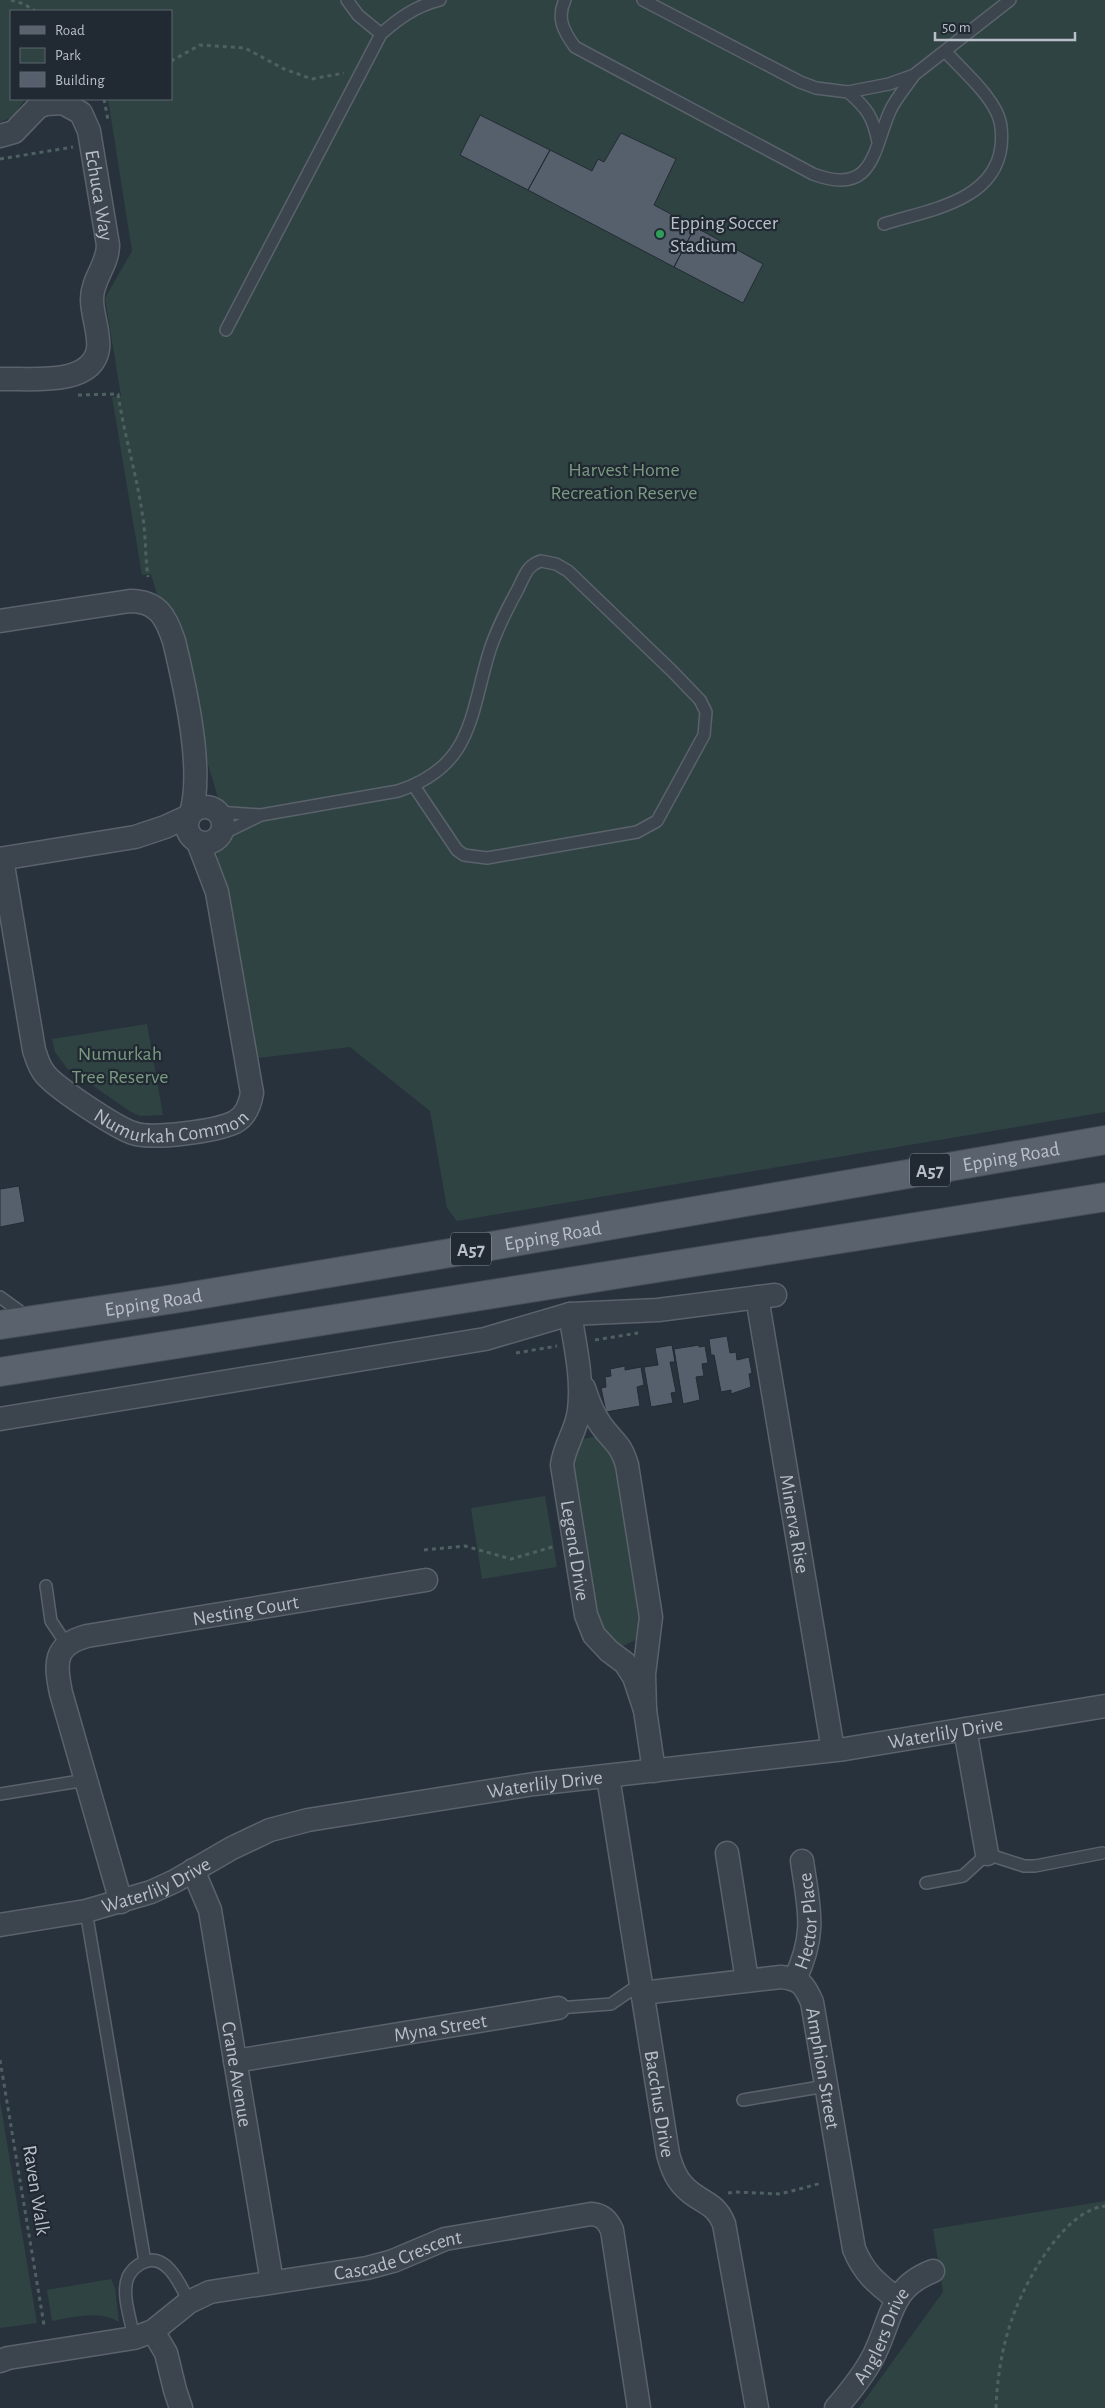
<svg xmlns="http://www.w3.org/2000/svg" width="1105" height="2408" font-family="'Alegreya Sans',sans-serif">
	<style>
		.green { fill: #304343 }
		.building { fill: #56606c; stroke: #232b34 }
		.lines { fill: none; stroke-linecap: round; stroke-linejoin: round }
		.lane-casing { stroke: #5a626b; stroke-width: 14 }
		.street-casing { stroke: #5a626b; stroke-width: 25 }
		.primary-casing { stroke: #454d56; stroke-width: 30 }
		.path { stroke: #4f6061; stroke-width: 3; stroke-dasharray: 4 4; stroke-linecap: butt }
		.lane { stroke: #3c444d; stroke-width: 11 }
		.street { stroke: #3c444d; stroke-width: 22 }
		.primary { stroke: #5a636d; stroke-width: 28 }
		.leisure-dot { fill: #2e9e5b; stroke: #212932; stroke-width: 2 }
		.labels { text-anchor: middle; stroke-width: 4.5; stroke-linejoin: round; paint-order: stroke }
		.shield { fill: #212932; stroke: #8b929b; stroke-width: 1 }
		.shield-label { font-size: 19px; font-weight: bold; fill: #b8bfc8 }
		.street-label { font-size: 20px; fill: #b8bfc8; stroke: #212932 }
		.poi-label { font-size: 20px; fill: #b8bfc8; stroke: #212932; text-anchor: start }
		.park-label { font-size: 20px; fill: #799a80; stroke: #212932 }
	</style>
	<rect width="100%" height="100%" fill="#28323c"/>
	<path class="green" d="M0,0H1105V1112L457,1221L447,1208L430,1111L350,1047L258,1058L215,845L225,833L219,801L151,574L142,575L112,397L121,396L105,298L132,251L108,99H171V11H11V99H25L13,117L0,122Z
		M147,1024L163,1115L140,1116L131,1112L67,1068L55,1052L52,1039Z
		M599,1436L615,1448L644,1612L639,1638L625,1645H616L595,1619L570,1470L582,1439Z
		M545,1496L557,1567L482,1579L471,1508Z
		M0,2101L37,2323L0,2328Z
		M1105,2201V2408H859L943,2292L933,2229Z
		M111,2279L115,2288L119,2322C100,2310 74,2317 52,2321L47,2290Z"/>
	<path class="building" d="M480,115L550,150L528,190L460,155Z
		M621,133L676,159L654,205L695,227L674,267L528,190L550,150L592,171L598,159L604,162Z
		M695,227L763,264L743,303L674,267Z
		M19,1186L25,1222L0,1227V1189Z
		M727,1336L730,1353L736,1352L737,1360L749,1357L752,1373L749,1374L751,1387L731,1394V1390L721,1392L714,1355H711L709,1339Z
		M672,1345L675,1362H670L676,1392L671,1393L673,1403L651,1407L644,1367L658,1365L655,1348Z
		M699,1345V1347L705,1346L708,1363L702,1364L704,1376L696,1377L700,1400L683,1404L674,1349Z
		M625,1366V1370L641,1367L644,1385L637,1387L640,1406L606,1412L601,1388L606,1387L605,1377L611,1376L610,1369Z"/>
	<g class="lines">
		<g class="lane-casing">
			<path id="lane" d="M347,0L358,15L381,34
				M565,0C556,18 564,32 575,47L813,174C874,197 873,150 890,111C896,98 906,87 914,75
				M643,0L800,82L816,88L848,92L889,84L914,75L1010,0
				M848,92C867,108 873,117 878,142
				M884,224C927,210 994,202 1001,147C1002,137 1002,123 997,113C986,90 962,70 945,51
				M226,330L381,34C399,18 416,6 440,0
				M217,812L261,815L398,791C471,767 470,718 488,656C495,632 506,611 518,589C524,577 527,565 541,561L556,564L568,571L672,671L700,700L706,712L704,735L663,810L657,821L637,832L487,858L464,855L457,850L414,786
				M220,835L259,816
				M0,1297L29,1318
				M46,1586L51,1621L67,1645
				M0,1794L86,1780
				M926,1883L963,1876L987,1854L1024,1866H1035L1102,1853
				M86,1911L145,2262
				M558,2008L611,2004L640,1984
				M743,2100L826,2086
				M134,2338C131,2320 121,2294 128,2277C131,2271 136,2266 142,2263C166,2250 181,2286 189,2302"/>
		</g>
		<g class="street-casing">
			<g id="street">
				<path id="s1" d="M0,136L14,132L38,107L46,104L63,103L81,113L89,131L108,245C108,265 92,279 92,299C92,316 100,332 98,349C92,387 29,378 0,379"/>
				<path d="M0,621L130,601C158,601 166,617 174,641C185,687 204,769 191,813"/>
				<circle cx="205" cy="825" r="18"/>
				<path d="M0,859L135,837L165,827L189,816"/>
				<path id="s2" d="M2,859L34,1050C37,1059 39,1067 45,1074C56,1088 117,1128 133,1133C152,1140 217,1131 235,1122C246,1116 250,1105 252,1093L217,892L198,842"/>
				<path id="s3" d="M757,1297L833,1750"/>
				<path id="s4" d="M570,1314C575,1345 583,1378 579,1410C577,1430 564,1446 562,1465L586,1615L594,1635L609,1651L625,1663L634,1677L645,1710"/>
				<path d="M584,1388C588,1401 592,1413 601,1425C613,1442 620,1442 627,1465L651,1617L644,1674L645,1710L654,1771"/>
				<path d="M0,1419L485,1339L570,1314L658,1310L775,1295"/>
				<path d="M965,1729L987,1854"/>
				<path id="s5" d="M608,1777L668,2154C672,2169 677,2182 690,2192C705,2204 716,2204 724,2224L757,2408"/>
				<path d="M727,1853L747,1980"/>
				<path id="s6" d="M193,1870L210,1910L272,2282"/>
				<path id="s7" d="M121,1902L61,1693C55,1664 53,1645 87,1636L426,1580"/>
				<path id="s8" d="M0,1925L86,1911L151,1892L175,1881L232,1848L270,1830L308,1820L534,1784L845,1749L1105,1706"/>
				<path id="s9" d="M795,1979C817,1933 809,1909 802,1861"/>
				<path id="s10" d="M642,1993L781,1977C800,1979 804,1984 812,2002L854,2249C864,2273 876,2283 897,2299"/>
				<path id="s11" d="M235,2061L558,2008"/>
				<path d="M153,2331L166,2353L175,2390L181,2408"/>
				<path id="s12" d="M0,2361L8,2358L134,2338L153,2331L189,2302L210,2292L367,2268L393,2261L445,2239L591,2214C603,2215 607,2220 612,2230L639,2408"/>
				<path id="s13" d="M836,2408C849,2393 865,2373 874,2355C893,2317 889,2288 933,2271"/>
			</g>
		</g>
		<g class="primary-casing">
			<g id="primary">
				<path id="s14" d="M0,1325L174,1299L468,1250L1105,1140"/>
				<path d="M0,1372L1105,1197"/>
			</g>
		</g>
		<path class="path" d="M11,0L24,4L35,11
			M171,61L200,45L245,48L284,69L312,79L344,73
			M104,99L108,120
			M0,159L73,147
			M78,395L118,394C124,434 136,472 142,512C146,533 145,556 148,577
			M595,1340L638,1333
			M516,1353L557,1346
			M424,1550L465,1546L511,1559L556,1546
			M0,2060L44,2325
			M728,2193L735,2192L780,2194L822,2183
			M996,2408C997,2381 1001,2354 1009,2328C1020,2290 1061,2211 1105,2206"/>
		<use href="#lane" class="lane"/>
		<use href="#street" class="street"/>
		<use href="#primary" class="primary"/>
	</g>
	<circle class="leisure-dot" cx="660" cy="234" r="5"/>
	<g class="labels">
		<g class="shield">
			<rect x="910" y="1153.5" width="40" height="33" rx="4"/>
			<rect x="451" y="1232.5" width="40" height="33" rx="4"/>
		</g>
		<g class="shield-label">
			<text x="930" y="1177">A57</text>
			<text x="471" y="1256">A57</text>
		</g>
		<g class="street-label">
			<text dy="7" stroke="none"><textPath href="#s1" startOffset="180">Echuca Way</textPath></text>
			<text dy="7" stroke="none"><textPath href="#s2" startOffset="364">Numurkah Common</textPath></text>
			<text dy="7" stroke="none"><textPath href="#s14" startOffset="1025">Epping Road</textPath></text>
			<text dy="7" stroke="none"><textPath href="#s14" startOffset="560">Epping Road</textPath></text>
			<text dy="7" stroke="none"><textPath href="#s14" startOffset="155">Epping Road</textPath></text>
			<text dy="7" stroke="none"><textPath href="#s3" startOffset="230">Minerva Rise</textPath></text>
			<text dy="7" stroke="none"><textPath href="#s4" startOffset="241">Legend Drive</textPath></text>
			<text dy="7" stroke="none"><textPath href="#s7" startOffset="451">Nesting Court</textPath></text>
			<text dy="7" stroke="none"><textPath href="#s8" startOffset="972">Waterlily Drive</textPath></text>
			<text dy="7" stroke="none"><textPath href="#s8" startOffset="568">Waterlily Drive</textPath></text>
			<text dy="7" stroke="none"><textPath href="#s8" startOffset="162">Waterlily Drive</textPath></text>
			<text dy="7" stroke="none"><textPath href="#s9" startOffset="60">Hector Place</textPath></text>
			<text dy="7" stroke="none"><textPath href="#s11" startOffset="208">Myna Street</textPath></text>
			<text dy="7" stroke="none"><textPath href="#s10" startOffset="250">Amphion Street</textPath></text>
			<text dy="7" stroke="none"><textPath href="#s6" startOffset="210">Crane Avenue</textPath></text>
			<text dy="7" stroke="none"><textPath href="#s5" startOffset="331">Bacchus Drive</textPath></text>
			<text transform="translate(37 2190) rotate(81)" y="7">Raven Walk</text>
			<text dy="7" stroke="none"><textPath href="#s12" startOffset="418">Cascade Crescent</textPath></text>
			<text dy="7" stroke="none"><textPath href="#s13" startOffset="86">Anglers Drive</textPath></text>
		</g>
		<g class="poi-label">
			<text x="670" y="229">Epping Soccer<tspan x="670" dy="23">Stadium</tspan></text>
		</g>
		<g class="park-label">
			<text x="624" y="476">Harvest Home<tspan x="624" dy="23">Recreation Reserve</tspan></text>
			<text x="120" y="1060">Numurkah<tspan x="120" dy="23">Tree Reserve</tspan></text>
		</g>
	</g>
	<rect x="10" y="10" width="162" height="90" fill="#212932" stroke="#5d656e"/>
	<rect x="20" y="26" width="25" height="8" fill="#5a636d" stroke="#5d656e"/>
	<text x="55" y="35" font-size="15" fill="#b8bfc8">Road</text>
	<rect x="20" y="48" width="25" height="15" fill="#304343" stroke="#5d656e"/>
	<text x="55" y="60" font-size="15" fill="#b8bfc8">Park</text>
	<rect x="20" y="72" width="25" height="15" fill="#56606c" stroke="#5d656e"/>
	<text x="55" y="85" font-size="15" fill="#b8bfc8">Building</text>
	<path d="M935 32v8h140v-8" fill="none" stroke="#b8bfc8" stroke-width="2.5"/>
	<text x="942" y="32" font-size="15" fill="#b8bfc8" stroke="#212932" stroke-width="4" paint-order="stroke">50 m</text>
</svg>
